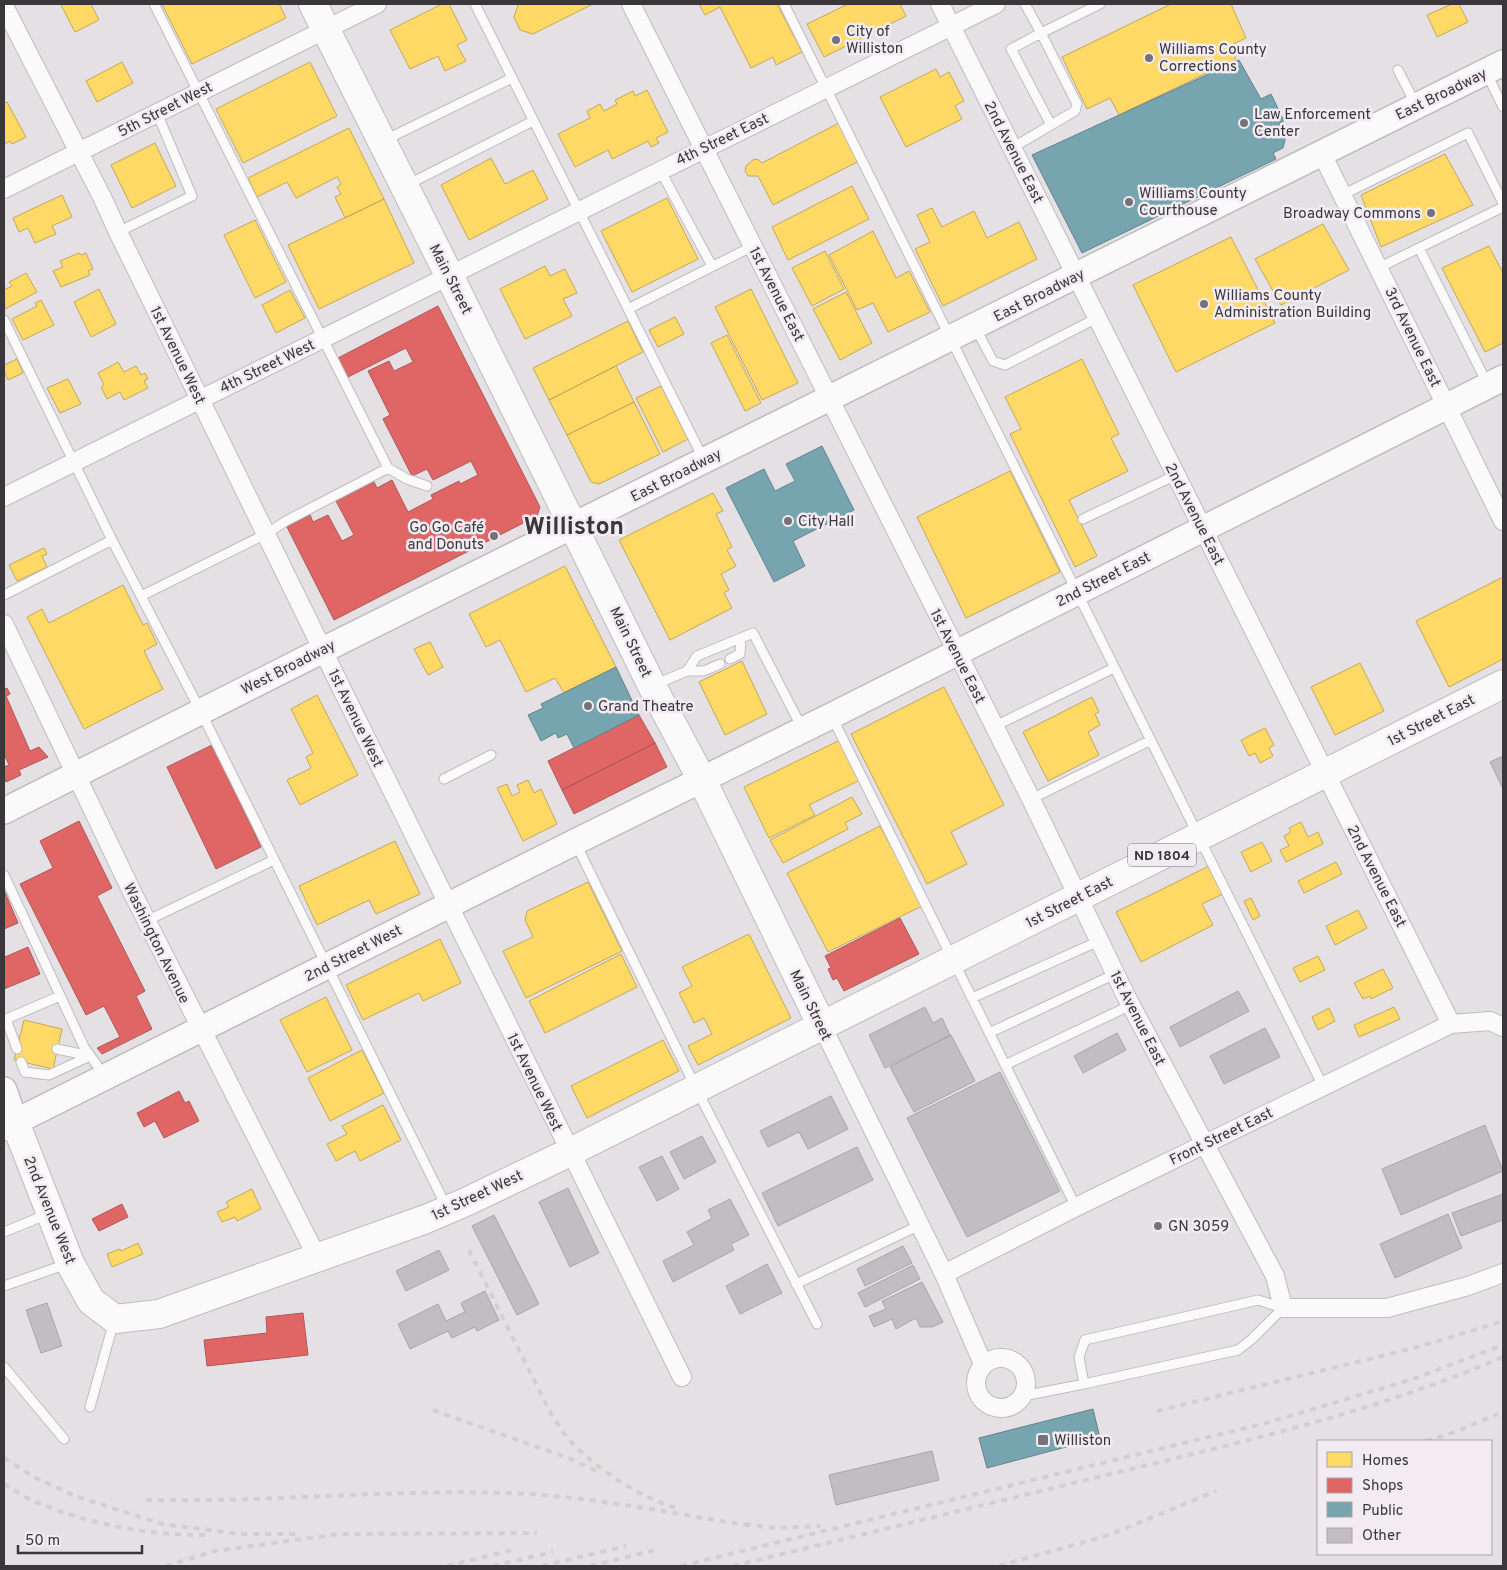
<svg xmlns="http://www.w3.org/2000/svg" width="1507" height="1570" font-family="Overpass,sans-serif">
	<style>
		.homes { fill: #ffd966; stroke: #c4a859 }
		.shops { fill: #e06666; stroke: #ae5859 }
		.public { fill: #76a5af; stroke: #64848c }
		.building { fill: #c1bec1; stroke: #a9a6a9 }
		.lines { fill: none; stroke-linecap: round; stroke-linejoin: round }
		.lane-casing { stroke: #bfbcbf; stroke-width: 11 }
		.street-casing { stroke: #bfbcbf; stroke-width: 20 }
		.secondary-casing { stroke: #bfbcbf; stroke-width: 28 }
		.primary-casing { stroke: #bfbcbf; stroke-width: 30 }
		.lane { stroke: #fbfafb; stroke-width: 9 }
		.street { stroke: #fbfafb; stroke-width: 18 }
		.secondary { stroke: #fbfafb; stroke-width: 25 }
		.primary { stroke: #fbfafb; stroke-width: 28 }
		.rail { stroke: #d0d0d0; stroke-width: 4; stroke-dasharray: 6 6; stroke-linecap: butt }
		.poi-dot { fill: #767275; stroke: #f2ecf2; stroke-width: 2 }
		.labels { text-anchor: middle; stroke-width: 5; stroke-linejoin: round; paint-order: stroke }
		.shield { fill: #f2ecf2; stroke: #716d71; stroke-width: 1 }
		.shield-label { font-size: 14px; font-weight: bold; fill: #3a373a }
		.poi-label { font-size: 15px; fill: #3a373a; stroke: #f2ecf2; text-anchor: start }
		.street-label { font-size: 15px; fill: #3a373a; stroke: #f2ecf2 }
		.town-label { font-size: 25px; font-weight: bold; fill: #3a373a; stroke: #f2ecf2 }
	</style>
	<rect width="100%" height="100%" fill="#e4e0e3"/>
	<path class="homes" d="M64,4H91L99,20L75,32L61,5Z
		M162,4H279L286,18L192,64Z
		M442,4H449L467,40L457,45L466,61L445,71L438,56L410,69L390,30Z
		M521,4H593L533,34L520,30L514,17L518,5Z
		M699,4H777L802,52L776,65L773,57L751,68L720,7L705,15Z
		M848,4H900L906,16L824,57L807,24Z
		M1171,4H1231L1246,38L1229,46L1236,59L1119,115L1110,98L1087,109L1062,57Z
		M1452,4H1459L1468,22L1437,37L1427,15Z
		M122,62L133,83L97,102L86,81Z
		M310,62L337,116L243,163L216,109Z
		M936,69L940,77L949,72L964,101L955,106L962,119L906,147L880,97Z
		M647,90L668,132L656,138L659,143L651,147L648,141L612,159L608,150L575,167L558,134L590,118L587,111L600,104L604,111L617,104L615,100L633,91L635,96Z
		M7,102L26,137L12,144L10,141L4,144V103Z
		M839,123L859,161L773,205L758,176H748L745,171L746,166L754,159L759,160L762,163Z
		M349,128L384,199L345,218L335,197L341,194L337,187L341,184L337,177L296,198L287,182L257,197L248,178Z
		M155,143L176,186L132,208L111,165Z
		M1445,154L1473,205L1381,247L1361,195Z
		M491,158L505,184L533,170L548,199L469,240L441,185Z
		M852,186L869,219L788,260L772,227Z
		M62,195L72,217L52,226L56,234L35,243L28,228L19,232L13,218Z
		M667,198L698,259L632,292L601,231Z
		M384,199L414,263L319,309L288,245Z
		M932,208L942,227L974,211L987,238L1019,222L1037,259L943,306L915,249L930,242L917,215Z
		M255,220L286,282L255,298L224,235Z
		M1323,224L1349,270L1281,305L1255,259Z
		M873,231L896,278L909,271L930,312L888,332L873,303L857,310L829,255Z
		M1231,237L1275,323L1176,372L1133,285Z
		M1489,246L1503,273V343L1485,352L1442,268Z
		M825,251L844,289L812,306L792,268Z
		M79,253L81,255L86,253L93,269L88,271L90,275L61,287L53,271L63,267L60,261Z
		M545,266L550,276L565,269L577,293L563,299L572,316L525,339L500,289Z
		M26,273L37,292L5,309L4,290L12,286L9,282Z
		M99,289L116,324L91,337L74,302Z
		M751,289L798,383L762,400L715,307Z
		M290,290L305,318L276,333L262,305Z
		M846,292L872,343L840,360L813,309Z
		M41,300L54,325L23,340L12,319L37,306L35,303Z
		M675,317L684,334L658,347L649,330Z
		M628,321L643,352L549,400L533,368Z
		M727,335L761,403L745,411L711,343Z
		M17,359L23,373L8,380L4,371V365Z
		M1082,359L1119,434L1111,438L1128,471L1069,500L1097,556L1075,567L1010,434L1021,429L1005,397Z
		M118,362L124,372L136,366L141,375L145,373L148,379L144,381L148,388L124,400L120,392L107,399L101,387L104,385L98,373Z
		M616,366L634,402L567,435L549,400Z
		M68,379L81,404L60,413L47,388Z
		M661,386L688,439L663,452L636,398Z
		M634,402L660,454L599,484L591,482L567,435Z
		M1010,471L1060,572L966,618L917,517Z
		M713,493L723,511L716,514L732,547L727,550L736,566L721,574L729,590L724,593L732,608L670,640L619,540Z
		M44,548L47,554L42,556L47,567L17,581L9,565Z
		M565,566L616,667L564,693L555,678L526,692L500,640L486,647L469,614Z
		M1503,577V659L1449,687L1416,621Z
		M123,585L143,625L147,623L157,644L144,651L163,689L84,729L27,617L42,609L49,623Z
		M430,642L443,667L428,675L414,649Z
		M742,661L767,714L725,735L699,682Z
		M1360,663L1384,711L1335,735L1311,687Z
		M944,687L1004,805L951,832L967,864L927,884L851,734Z
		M317,695L358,775L300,805L287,780L311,768L306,757L313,753L291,709Z
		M1092,697L1099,712L1095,714L1100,725L1088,732L1099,755L1048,781L1023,732Z
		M1265,728L1274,745L1269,748L1273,756L1260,763L1255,753L1249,756L1241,740Z
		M840,740L860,780L809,805L815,815L769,838L744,787Z
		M528,780L534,793L541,789L557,824L523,841L497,788L507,784L512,796L520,792L517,785Z
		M852,797L862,814L845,823L848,829L783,863L770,840Z
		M1301,822L1308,837L1318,832L1323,844L1286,862L1280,850L1289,846L1284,836L1291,832L1289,828Z
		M880,826L922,906L828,952L787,873Z
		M395,841L420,894L376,914L369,900L317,925L299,886Z
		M1262,842L1272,861L1251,872L1241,852Z
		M1336,862L1342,874L1304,893L1298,881Z
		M1209,866L1223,894L1202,904L1213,925L1141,962L1116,912Z
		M588,882L622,951L526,998L503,951L533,937L525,920L527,911Z
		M1251,898L1260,916L1253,920L1244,901Z
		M1358,910L1367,928L1335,945L1326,926Z
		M749,934L791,1018L698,1065L688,1046L712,1034L704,1018L694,1023L679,993L692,986L682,967Z
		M440,939L461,983L423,1001L419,993L363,1020L346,985Z
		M621,954L637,987L545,1033L529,1001Z
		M1318,956L1325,970L1300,982L1293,968Z
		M1383,969L1393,988L1371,999L1370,996L1363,999L1354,983Z
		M326,997L352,1050L307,1072L280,1020Z
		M1394,1007L1400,1019L1359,1037L1354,1025Z
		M1329,1008L1335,1021L1318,1030L1312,1017Z
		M24,1020L62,1029L53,1069L14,1060Z
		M663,1040L679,1071L587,1118L571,1086Z
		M362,1050L384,1093L330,1121L308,1078Z
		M383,1105L401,1140L360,1161L355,1151L336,1161L327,1144L347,1134L342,1126Z
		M252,1189L261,1209L237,1221L235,1217L222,1222L217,1212L229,1207L226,1202Z
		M138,1243L143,1254L112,1267L107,1254L120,1249L121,1251Z"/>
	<path class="shops" d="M438,306L540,507L537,516L334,620L287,527L310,515L313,522L328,515L342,541L354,535L336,501L374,482L377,488L392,480L408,512L433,499L431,495L459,481L460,484L478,475L471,461L433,480L427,469L412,476L383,419L390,415L368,371L389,361L394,371L413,362L406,348L348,377L338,358Z
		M7,688L10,694L6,696L30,751L39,747L48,757L19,770L21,775L6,782L4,776V767L9,765L4,754V689Z
		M639,715L655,743L562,790L548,761Z
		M655,743L667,767L574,814L562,790Z
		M212,745L261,847L216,869L167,767Z
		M79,821L112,888L97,896L145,991L136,996L152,1029L102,1054L97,1048L120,1037L104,1006L86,1015L20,884L53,868L40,841Z
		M4,890L18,923L4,929Z
		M900,918L919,954L844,991L837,978L833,980L828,969L831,968L825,956Z
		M28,947L40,974L4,989V954L5,957Z
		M179,1091L185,1103L189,1101L199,1121L164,1138L155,1121L144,1127L137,1113Z
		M122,1204L128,1217L99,1231L92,1219Z
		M303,1313L308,1355L207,1366L204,1340L267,1333L266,1317Z"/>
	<path class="public" d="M1239,60L1261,99L1271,94L1284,121L1279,123L1285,140L1283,148L1273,153L1276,159L1082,253L1032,155Z
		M822,446L854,510L793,541L805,566L774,582L726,488L764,469L775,491L795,481L786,464Z
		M616,667L639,715L574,748L567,734L558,738L556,733L541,741L528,715L543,708L541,704Z
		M1093,1409L1100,1438L987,1468L979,1438Z"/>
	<path class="building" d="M1503,756V789L1490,762Z
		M1238,991L1249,1011L1180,1047L1170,1027Z
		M925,1007L933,1023L942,1018L950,1035L885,1068L869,1035Z
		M1265,1028L1280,1057L1224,1084L1210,1056Z
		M1117,1033L1126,1050L1083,1073L1074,1056Z
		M951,1035L975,1081L914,1112L890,1067Z
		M1000,1072L1060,1191L967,1237L907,1118Z
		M831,1096L848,1129L808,1149L799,1132L768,1147L760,1131Z
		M1485,1125L1503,1171L1401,1215L1382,1169Z
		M702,1136L716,1162L684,1179L670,1152Z
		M857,1147L873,1180L778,1226L762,1193Z
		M662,1156L679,1189L657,1201L639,1167Z
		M568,1188L599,1253L570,1267L539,1202Z
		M1503,1194V1220L1461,1236L1452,1213Z
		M730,1199L749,1235L731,1244L734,1250L673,1282L663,1261L694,1245L687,1232L712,1218L708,1210Z
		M1448,1214L1462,1248L1395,1278L1380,1244Z
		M494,1215L539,1304L517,1315L472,1226Z
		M903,1246L912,1263L865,1286L857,1269Z
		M439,1250L449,1270L406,1291L396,1271Z
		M767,1264L782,1293L740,1314L726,1286Z
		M913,1265L920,1279L865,1307L858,1293Z
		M922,1282L943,1322L932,1327H920L916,1318L896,1329L892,1319L874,1327L869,1316L886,1309L882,1301Z
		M485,1291L499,1320L477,1331L475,1327L452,1338L448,1331L410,1349L398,1324L438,1304L446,1321L465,1312L461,1303Z
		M47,1303L62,1346L41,1353L26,1310Z
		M932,1451L939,1480L836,1505L829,1475Z"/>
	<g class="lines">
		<g class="lane-casing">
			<path id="lane" d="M154,4L388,468L407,479L427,486
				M475,4L703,458
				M784,4L1323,1086
				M1398,70L1416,105
				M1486,72L1503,107
				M1051,125L1075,111L1077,104L1041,33L1100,4
				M385,140L512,78
				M1012,148L1051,125L1011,49L1041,33L1025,4
				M660,170L712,266
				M407,185L533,121
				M1342,195L1468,133L1503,203
				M118,232L192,196L157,113
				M1419,248L1503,207
				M1378,268L1419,248L1488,385
				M628,309L753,246
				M4,320L112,540L201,712L447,1208
				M975,327L993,361L1005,365L1097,318
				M1083,519L1176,475
				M4,595L112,540
				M141,596L266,534L286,521L388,468
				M730,659L740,654L741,638
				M687,671L697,656L753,633L802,728
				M654,685L687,671H704L720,664
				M832,717L1076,1207
				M993,727L1114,668
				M444,779L491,755
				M1031,799L1151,740
				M576,844L696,1088L817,1324
				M4,875L84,1047L104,1075
				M146,921L274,860
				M972,998L1099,941
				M6,1019L17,1049
				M4,1020L60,996
				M989,1033L1115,974
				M57,1049L90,1056
				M21,1062L25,1072L49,1075L90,1056
				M1005,1065L1131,1005
				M4,1232L48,1214
				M796,1284L920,1225
				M4,1286L67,1264
				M4,1367L64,1439
				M1023,1396L1084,1384L1238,1350L1252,1339L1283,1308L1258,1300L1085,1340L1079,1357L1084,1384
				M90,1407L114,1321"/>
		</g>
		<g class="street-casing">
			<path id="street" d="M631,4L1031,799L1126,996L1275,1276L1283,1308H1387L1468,1286L1503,1273
				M940,4L1451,1024
				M4,6L102,197L118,232C305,614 492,997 682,1377
				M1322,154L1503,521
				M4,189L377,4
				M4,497L996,4
				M4,624L132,892L317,1257
				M822,1026L944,1274L983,1364
				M944,1274L1076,1207L1451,1024L1490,1021L1503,1027
				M976 1383a25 25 0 1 1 50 0a25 25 0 1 1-50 0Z"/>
		</g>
		<g class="secondary-casing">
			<path id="secondary" d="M4,811L323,650L1503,63
				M4,1090L15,1122L575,842L831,716L1503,378"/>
		</g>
		<g class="primary-casing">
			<path id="primary" d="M313,4L449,275L652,686L702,780L822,1026
				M4,1126L15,1122L70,1263L91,1301L115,1319L159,1314L426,1219L468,1201L570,1152L1503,684"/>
		</g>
		<use href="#lane" class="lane"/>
		<use href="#street" class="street"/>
		<use href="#secondary" class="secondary"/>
		<use href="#primary" class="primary"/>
		<path class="rail" d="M469,1250L551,1414C558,1424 565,1436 574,1445C600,1471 644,1500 680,1509
			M433,1410L568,1458L601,1473
			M1157,1411L1418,1347L1503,1321
			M1426,1441L1455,1432L1498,1414
			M4,1458L34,1477L75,1496L162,1524L240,1534H298
			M4,1484C14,1490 24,1497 34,1501C84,1523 150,1536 205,1535
			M146,1500C278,1503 411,1486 543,1495C613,1501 682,1515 752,1526
			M745,1524L774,1528L820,1526
			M166,1566L215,1551L340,1534L537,1533
			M447,1566L516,1549
			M493,1566L553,1552
			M542,1566L626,1546
			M590,1566L660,1549
			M681,1566L1270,1422L1413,1379L1503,1345
			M733,1566C864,1534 996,1502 1127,1470C1255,1439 1382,1409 1503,1357
			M999,1566L1109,1535L1216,1491"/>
	</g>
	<g class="poi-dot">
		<circle cx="836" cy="40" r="5"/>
		<circle cx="1149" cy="58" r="5"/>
		<circle cx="1244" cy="123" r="5"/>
		<circle cx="1129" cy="202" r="5"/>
		<circle cx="1431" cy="213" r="5"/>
		<circle cx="1204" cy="304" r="5"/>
		<circle cx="788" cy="521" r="5"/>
		<circle cx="494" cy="536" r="5"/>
		<circle cx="588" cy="706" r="5"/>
		<circle cx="1158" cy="1226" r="5"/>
		<rect x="1037" y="1434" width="12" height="12" rx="2.5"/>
	</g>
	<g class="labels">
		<rect class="shield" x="1128" y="843.5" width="68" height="23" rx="4"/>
		<g class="shield-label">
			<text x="1162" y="860">ND 1804</text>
		</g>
		<g class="poi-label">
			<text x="846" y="36">City of<tspan x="846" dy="17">Williston</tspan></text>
			<text x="1159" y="54">Williams County<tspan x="1159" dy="17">Corrections</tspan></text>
			<text x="1254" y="119">Law Enforcement<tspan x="1254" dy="17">Center</tspan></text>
			<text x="1139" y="198">Williams County<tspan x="1139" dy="17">Courthouse</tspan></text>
			<text x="1421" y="218" text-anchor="end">Broadway Commons</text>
			<text x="1214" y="300">Williams County<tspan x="1214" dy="17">Administration Building</tspan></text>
			<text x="798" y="526">City Hall</text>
			<text x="484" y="532" text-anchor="end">Go Go Café<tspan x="484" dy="17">and Donuts</tspan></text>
			<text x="598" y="711">Grand Theatre</text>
			<text x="1168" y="1231">GN 3059</text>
			<text x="1054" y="1445">Williston</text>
		</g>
		<g class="street-label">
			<text transform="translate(1441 94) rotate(-26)" y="5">East Broadway</text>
			<text transform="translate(165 109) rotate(-27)" y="5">5th Street West</text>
			<text transform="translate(722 139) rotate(-26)" y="5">4th Street East</text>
			<text transform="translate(1014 152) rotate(63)" y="5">2nd Avenue East</text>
			<text transform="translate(451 279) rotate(63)" y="5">Main Street</text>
			<text transform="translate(777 294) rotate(63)" y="5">1st Avenue East</text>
			<text transform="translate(1039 295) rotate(-27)" y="5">East Broadway</text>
			<text transform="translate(1413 337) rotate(64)" y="5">3rd Avenue East</text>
			<text transform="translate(178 355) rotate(64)" y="5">1st Avenue West</text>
			<text transform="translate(267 366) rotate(-26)" y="5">4th Street West</text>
			<text transform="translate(676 475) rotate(-27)" y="5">East Broadway</text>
			<text transform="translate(1195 514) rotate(63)" y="5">2nd Avenue East</text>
			<text transform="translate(1103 579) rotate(-27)" y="5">2nd Street East</text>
			<text transform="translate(631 642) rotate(64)" y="5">Main Street</text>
			<text transform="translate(958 656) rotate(63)" y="5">1st Avenue East</text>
			<text transform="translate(288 667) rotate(-27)" y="5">West Broadway</text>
			<text transform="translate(356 718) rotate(64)" y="5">1st Avenue West</text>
			<text transform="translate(1431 720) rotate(-27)" y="5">1st Street East</text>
			<text transform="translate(1377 876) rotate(63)" y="5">2nd Avenue East</text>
			<text transform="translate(1069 902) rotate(-27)" y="5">1st Street East</text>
			<text transform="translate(157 943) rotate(64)" y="5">Washington Avenue</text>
			<text transform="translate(353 953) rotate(-27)" y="5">2nd Street West</text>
			<text transform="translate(811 1005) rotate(64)" y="5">Main Street</text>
			<text transform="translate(1138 1018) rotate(63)" y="5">1st Avenue East</text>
			<text transform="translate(535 1082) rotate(64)" y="5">1st Avenue West</text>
			<text transform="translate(1221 1136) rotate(-26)" y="5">Front Street East</text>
			<text transform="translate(477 1195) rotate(-25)" y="5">1st Street West</text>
			<text transform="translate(50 1210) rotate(68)" y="5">2nd Avenue West</text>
		</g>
		<g class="town-label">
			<text x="574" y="534">Williston</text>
		</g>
	</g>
	<rect width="1507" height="1570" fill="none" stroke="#3a373a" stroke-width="10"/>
	<rect x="1317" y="1440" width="175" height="115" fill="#f2ecf2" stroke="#a8a4a8"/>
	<rect x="1327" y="1452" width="25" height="15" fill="#ffd966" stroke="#a8a4a8"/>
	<text x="1362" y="1465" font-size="15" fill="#3a373a">Homes</text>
	<rect x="1327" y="1478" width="25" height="15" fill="#e06666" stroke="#a8a4a8"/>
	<text x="1362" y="1490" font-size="15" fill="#3a373a">Shops</text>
	<rect x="1327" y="1502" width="25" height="15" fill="#76a5af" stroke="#a8a4a8"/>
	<text x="1362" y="1515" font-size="15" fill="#3a373a">Public</text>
	<rect x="1327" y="1528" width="25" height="15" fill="#c1bec1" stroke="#a8a4a8"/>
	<text x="1362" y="1540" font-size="15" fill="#3a373a">Other</text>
	<path d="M18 1545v8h124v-8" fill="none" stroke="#3a373a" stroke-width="2.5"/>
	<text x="25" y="1545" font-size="15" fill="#3a373a" stroke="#f2ecf2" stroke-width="4" paint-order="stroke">50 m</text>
</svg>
